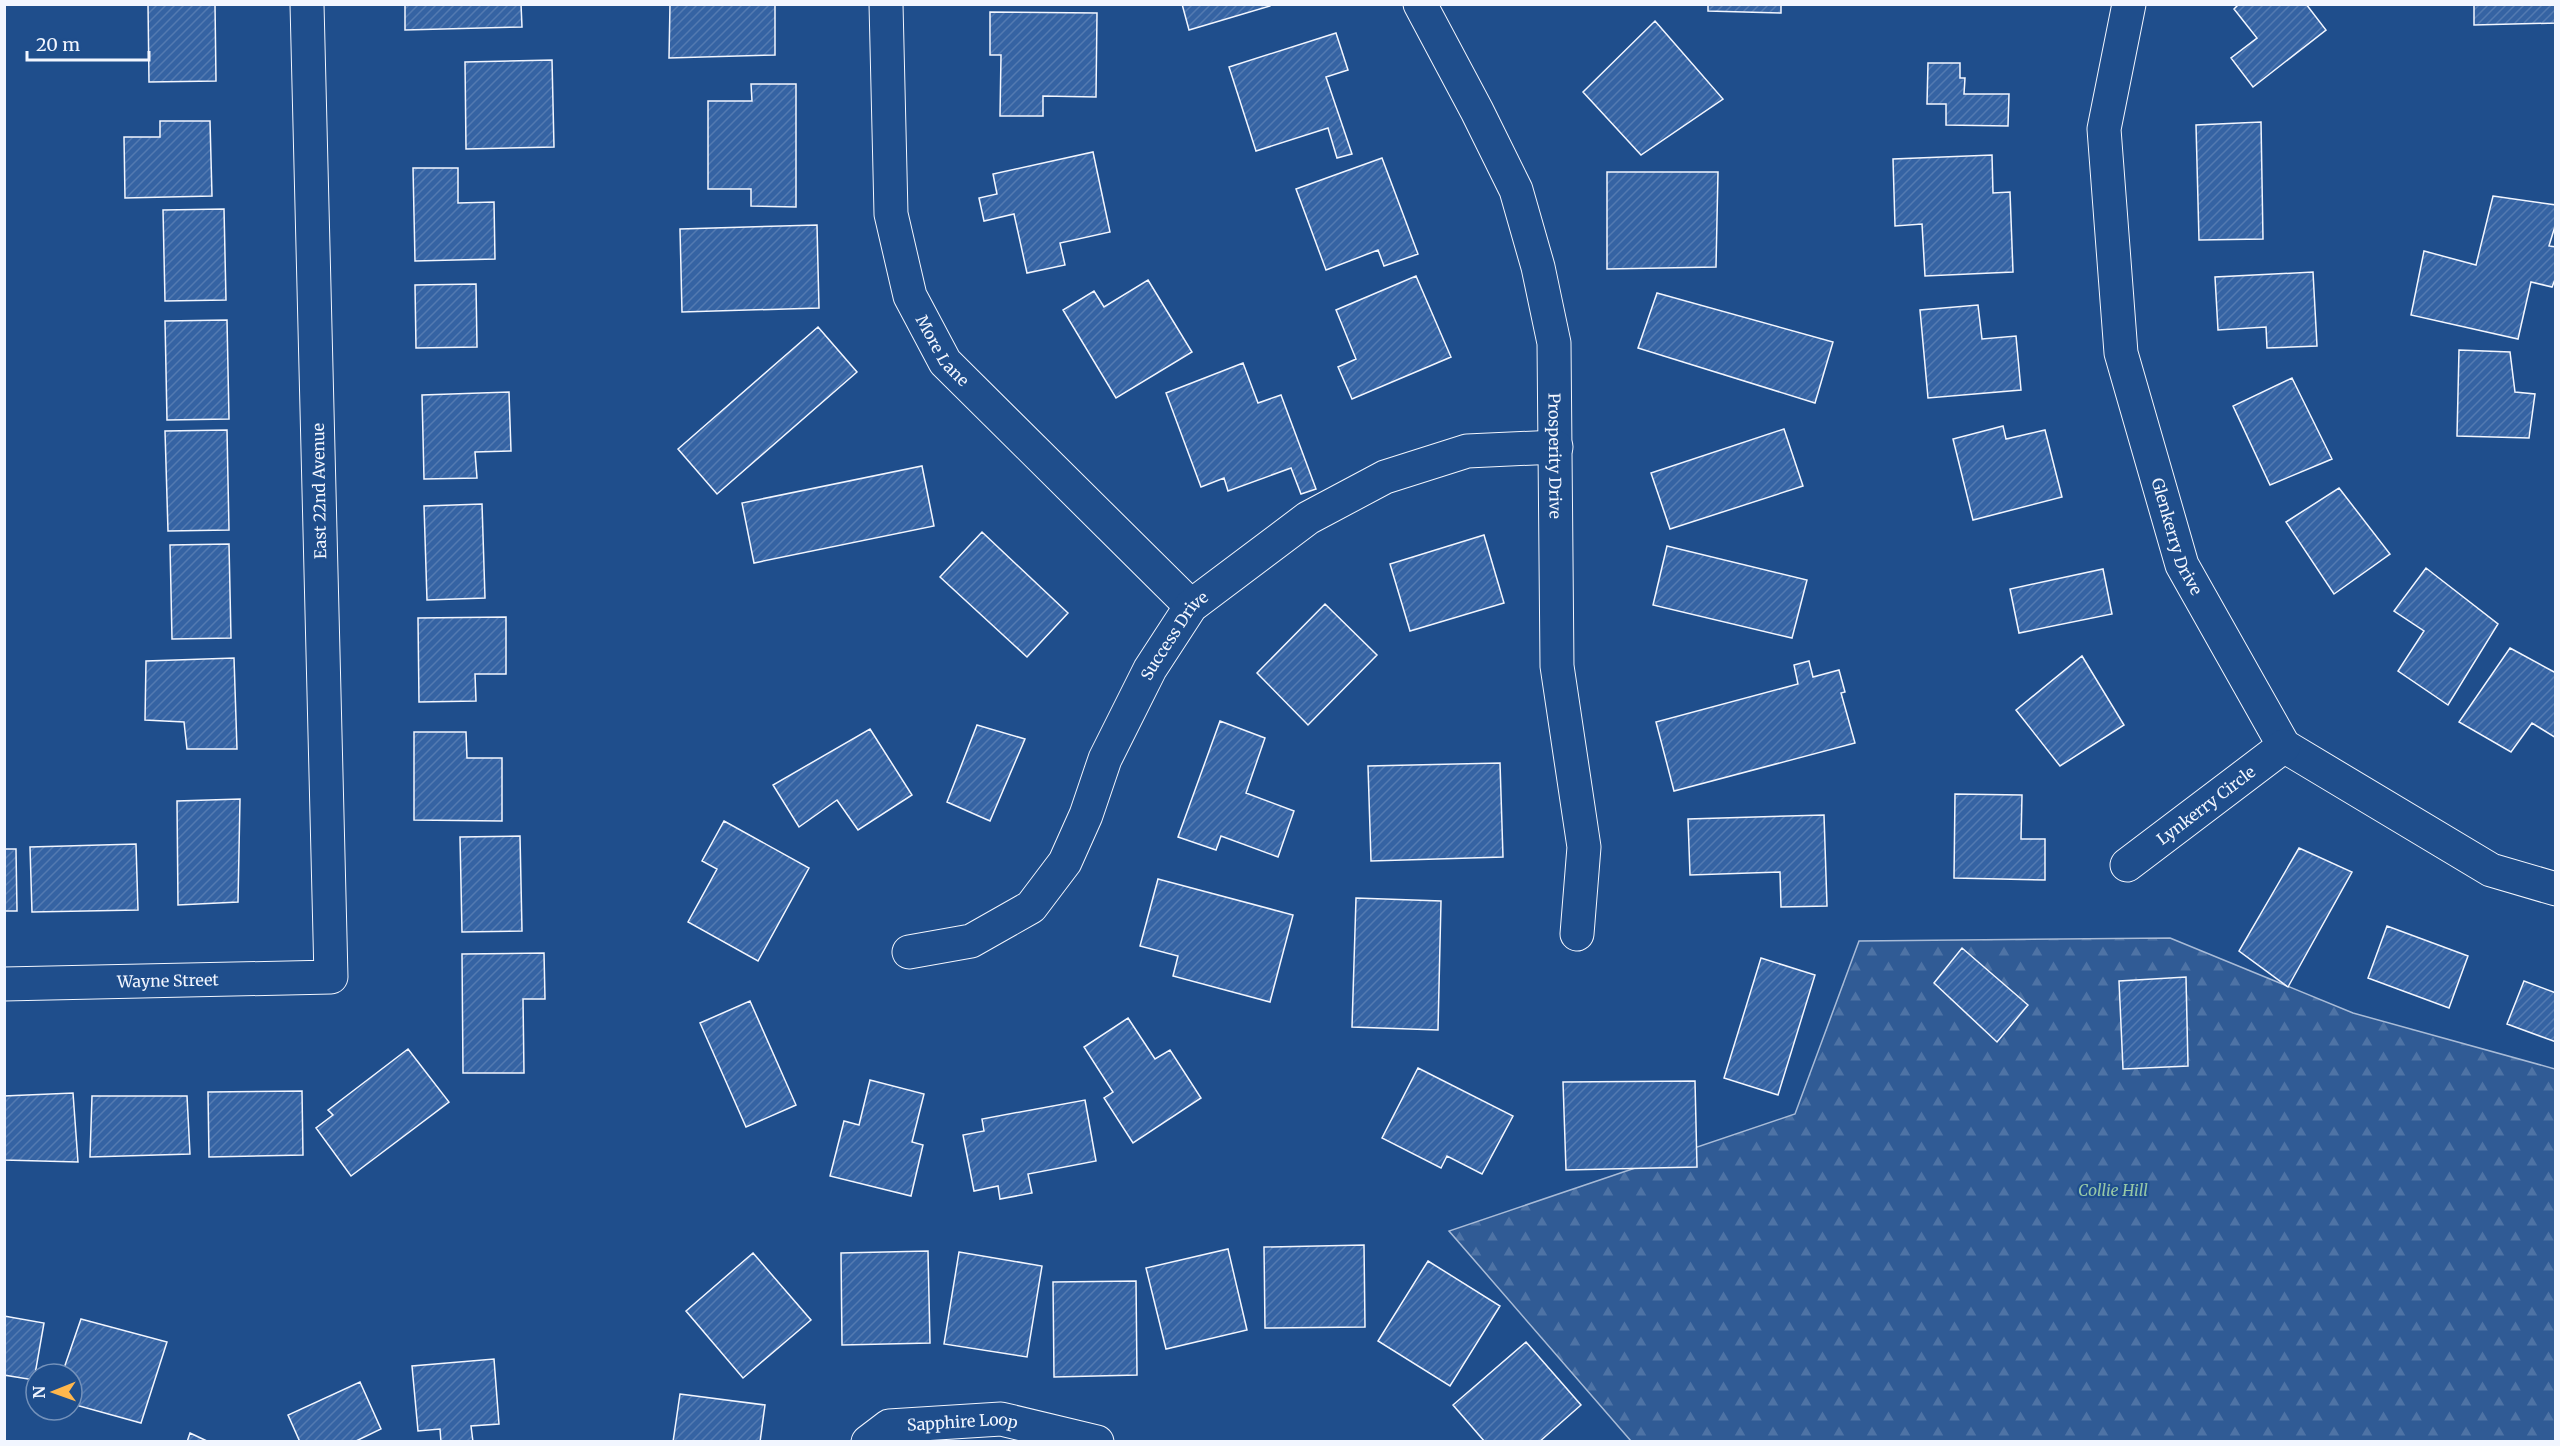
<svg xmlns="http://www.w3.org/2000/svg" width="2560" height="1446" font-family="Merriweather,serif">
	<style>
		.forest { fill: url(#forest-firs); stroke: #a8bbd7; stroke-width: 1.5 }
		.building { fill: url(#building-hatch); stroke: #f2f6ff; stroke-width: 1.5 }
		.lines { fill: none; stroke-linecap: round; stroke-linejoin: round }
		.street-casing { stroke: #f2f6ff; stroke-width: 35 }
		.street { stroke: #1f4e8c; stroke-width: 33 }
		.labels { text-anchor: middle; stroke-width: 4.5; stroke-linejoin: round; paint-order: stroke }
		.street-label { font-size: 16px; fill: #f2f6ff; stroke: #1f4e8c }
		.park-label { font-size: 16px; font-style: italic; fill: #97c8a6; stroke: #1f4e8c }
	</style>
	<defs>
		<pattern id="forest-firs" width="22" height="20" patternUnits="userSpaceOnUse" patternTransform="scale(1.5)"><rect width="22" height="20" fill="#305b95"/><path d="M5 1l3.5 6h-7zM16 11l3.5 6h-7z" fill="#4e73a5"/></pattern>
		<pattern id="building-hatch" width="6" height="6" patternUnits="userSpaceOnUse" patternTransform="scale(1.5)"><rect width="6" height="6" fill="#3563a3"/><path d="M-1 1l2-2M0 6l6-6M5 7l2-2" fill="none" stroke="#537ab1"/></pattern>
	</defs>
	<rect width="100%" height="100%" fill="#1f4e8c"/>
	<path class="forest" d="M2170,938L2353,1013L2555,1069V1441H1631L1449,1231L1795,1114L1859,941Z"/>
	<path class="building" d="M148,4H215L216,81L149,82Z
		M405,4H521L522,27L405,30Z
		M670,4H775V55L669,58Z
		M1182,4H1270V6L1189,30Z
		M1708,4H1781V13L1708,11Z
		M2239,4H2306L2326,30L2253,87L2231,58L2257,38L2234,9Z
		M2474,4H2556V23L2474,25Z
		M990,12L1097,13L1096,97L1043,96V116H1000L1001,55H990Z
		M1655,21L1723,99L1641,155L1583,92Z
		M1336,33L1348,70L1326,77L1352,154L1337,158L1328,128L1256,151L1229,67Z
		M552,60L554,147L466,149L465,62Z
		M1928,63H1960V78H1965L1964,94H2009L2008,126L1946,125V104H1927Z
		M751,84H796V207L751,206V189H708V101H752Z
		M160,121H210L212,196L125,198L124,137H160Z
		M2261,122L2263,239L2199,240L2196,125Z
		M1093,152L1110,232L1060,243L1065,265L1027,273L1014,214L984,221L979,198L997,194L993,174Z
		M1992,155L1993,193L2010,192L2013,272L1925,276L1922,224L1895,226L1893,159Z
		M1382,158L1418,254L1384,266L1378,250L1326,270L1296,189Z
		M413,168H458V203L494,202L495,259L415,261Z
		M1607,172H1718L1716,267L1607,269Z
		M2493,196L2556,205V223L2549,246L2556,247V277L2552,287L2531,282L2518,339L2411,315L2424,251L2476,265Z
		M224,209L226,300L165,301L163,210Z
		M817,225L819,308L682,312L680,229Z
		M2313,272L2317,346L2267,348L2266,327L2218,330L2215,277Z
		M1416,276L1451,357L1352,399L1338,367L1356,359L1336,310Z
		M1148,280L1192,352L1116,398L1063,310L1094,291L1104,307Z
		M476,284L477,347L416,348L415,285Z
		M1657,293L1833,342L1815,403L1638,348Z
		M1978,305L1982,339L2016,336L2021,390L1928,398L1920,310Z
		M227,320L229,419L167,420L165,321Z
		M818,327L857,372L717,494L678,449Z
		M2459,350L2510,352L2515,392L2535,394L2529,438L2457,436Z
		M1243,363L1258,403L1281,395L1316,489L1301,494L1291,468L1228,491L1224,478L1201,487L1166,393Z
		M2292,378L2332,459L2270,485L2233,406Z
		M509,392L511,451L475,452L477,478L424,479L422,395Z
		M2003,426L2006,439L2045,430L2062,497L1973,520L1953,439Z
		M1784,429L1803,486L1670,529L1651,473Z
		M227,430L229,530L168,531L165,431Z
		M922,466L934,526L754,563L742,503Z
		M2339,488L2390,554L2334,594L2286,522Z
		M482,504L485,598L427,600L424,506Z
		M982,532L1068,613L1027,657L940,577Z
		M1484,535L1504,603L1410,631L1390,564Z
		M229,544L231,638L172,639L170,545Z
		M1667,546L1807,580L1792,638L1653,605Z
		M2426,568L2498,624L2448,705L2398,671L2424,631L2394,611Z
		M2103,569L2112,614L2019,633L2010,589Z
		M1325,604L1377,655L1308,725L1257,673Z
		M506,617V674H475L476,701L419,702L418,618Z
		M2510,648L2556,673V738L2532,723L2511,752L2459,722Z
		M2082,656L2124,725L2060,766L2016,710Z
		M234,658L237,749H187L184,722L145,720L146,661Z
		M1809,661L1813,677L1839,670L1845,692L1841,693L1855,743L1674,791L1656,722L1798,684L1794,665Z
		M1220,721L1265,738L1246,793L1294,811L1278,857L1221,836L1216,850L1178,837Z
		M977,725L1025,739L990,821L947,802Z
		M870,729L912,795L858,830L837,800L799,827L773,785Z
		M414,732H466L467,758H502V821L414,820Z
		M1500,763L1503,857L1371,861L1368,766Z
		M1955,794L2022,795L2021,839H2045V880L1954,878Z
		M240,799L238,902L178,905L177,801Z
		M1824,815L1827,906L1781,907L1780,872L1690,875L1688,819Z
		M724,821L809,868L758,961L688,922L717,869L702,861Z
		M520,836L522,931L462,932L460,837Z
		M136,844L138,910L32,912L30,847Z
		M2299,848L2352,872L2288,987L2239,951Z
		M4,849H16L17,911H4Z
		M1158,879L1293,915L1270,1002L1173,976L1178,956L1140,946Z
		M1356,898L1441,901L1438,1030L1352,1027Z
		M2387,926L2468,956L2449,1008L2368,978Z
		M1962,948L2028,1005L1997,1042L1934,983Z
		M544,953L545,999H523L524,1073H463L462,954Z
		M1761,958L1815,975L1778,1095L1724,1078Z
		M2186,977L2188,1066L2123,1069L2119,981Z
		M2524,981L2556,993V1042L2507,1024Z
		M750,1001L796,1105L746,1127L700,1023Z
		M1128,1018L1155,1059L1170,1050L1201,1098L1133,1143L1104,1098L1113,1092L1084,1047Z
		M408,1049L449,1102L351,1176L316,1128L333,1115L328,1110Z
		M1418,1068L1513,1116L1482,1174L1447,1156L1441,1168L1382,1138Z
		M870,1080L924,1094L912,1142L923,1145L911,1196L830,1176L844,1121L859,1125Z
		M1695,1081L1697,1167L1566,1170L1563,1082Z
		M302,1091L303,1155L209,1157L208,1092Z
		M73,1093L78,1162L4,1160V1096Z
		M92,1096H187L190,1154L90,1157Z
		M1085,1100L1096,1161L1028,1174L1032,1193L1000,1199L998,1186L974,1191L963,1135L984,1131L982,1119Z
		M1364,1245L1365,1327L1265,1328L1264,1247Z
		M1228,1249L1247,1330L1166,1349L1146,1268Z
		M928,1251L930,1343L842,1345L841,1253Z
		M959,1252L1042,1266L1027,1357L944,1344Z
		M753,1253L811,1320L743,1378L686,1311Z
		M1428,1261L1500,1306L1450,1386L1378,1341Z
		M1136,1281L1137,1375L1054,1377L1053,1282Z
		M4,1316L44,1323L34,1380L4,1375Z
		M81,1319L167,1342L141,1423L72,1404V1374H62Z
		M1526,1342L1581,1405L1539,1442H1485L1453,1405Z
		M494,1359L499,1424L471,1426L473,1442H441L440,1429L418,1431L412,1366Z
		M360,1382L381,1429L354,1442H300L288,1415Z
		M680,1394L765,1405L760,1442H673Z
		M190,1433L209,1442H187Z"/>
	<g class="lines">
		<g class="street-casing">
			<g id="street">
				<path id="s1" d="M886,4L891,214L910,296L945,362L1191,606"/>
				<path id="s2" d="M1420,4L1477,111L1516,190L1538,267L1554,343L1557,666L1584,847L1577,934"/>
				<path id="s3" d="M2129,4L2104,129L2121,353L2182,565L2284,746L2491,870L2556,889"/>
				<path id="s4" d="M2127,865L2284,746"/>
				<path id="s5" d="M909,952L971,941L1031,907L1065,862L1086,815L1105,759L1150,669L1191,606L1308,518L1385,477L1467,451L1556,447"/>
				<path id="s6" d="M4,984L331,977L307,4"/>
				<path id="s7" d="M868,1442L889,1426L1001,1419L1097,1442"/>
			</g>
		</g>
		<use href="#street" class="street"/>
	</g>
	<g class="labels">
		<g class="street-label">
			<text dy="6" stroke="none"><textPath href="#s1" startOffset="358">More Lane</textPath></text>
			<text dy="6" stroke="none"><textPath href="#s2" startOffset="480">Prosperity Drive</textPath></text>
			<text transform="translate(319 491) rotate(-91)" y="6">East 22nd Avenue</text>
			<text dy="6" stroke="none"><textPath href="#s3" startOffset="544">Glenkerry Drive</textPath></text>
			<text dy="6" stroke="none"><textPath href="#s5" startOffset="441">Success Drive</textPath></text>
			<text dy="6" stroke="none"><textPath href="#s4" startOffset="99">Lynkerry Circle</textPath></text>
			<text dy="6" stroke="none"><textPath href="#s6" startOffset="164">Wayne Street</textPath></text>
			<text dy="6" stroke="none"><textPath href="#s7" startOffset="100">Sapphire Loop</textPath></text>
		</g>
		<g class="park-label">
			<text x="2113" y="1196">Collie Hill</text>
		</g>
	</g>
	<rect width="2560" height="1446" fill="none" stroke="#f2f6ff" stroke-width="12"/>
	<g transform="translate(54 1392) rotate(269)"><circle r="28" fill="#1f4e8c" stroke="#7391ba" stroke-width="1.5"/>
	<path d="M0-4.5L10 22L0 15L-10 22Z" fill="#ffb74d"/>
	<text y="-9" font-size="16" font-weight="bold" text-anchor="middle" fill="#f2f6ff">N</text>
	</g>
	<path d="M27 51v9h122v-9" fill="none" stroke="#f2f6ff" stroke-width="3"/>
	<text x="36" y="51" font-size="18" fill="#f2f6ff" stroke="#1f4e8c" stroke-width="4.5" paint-order="stroke">20 m</text>
</svg>
